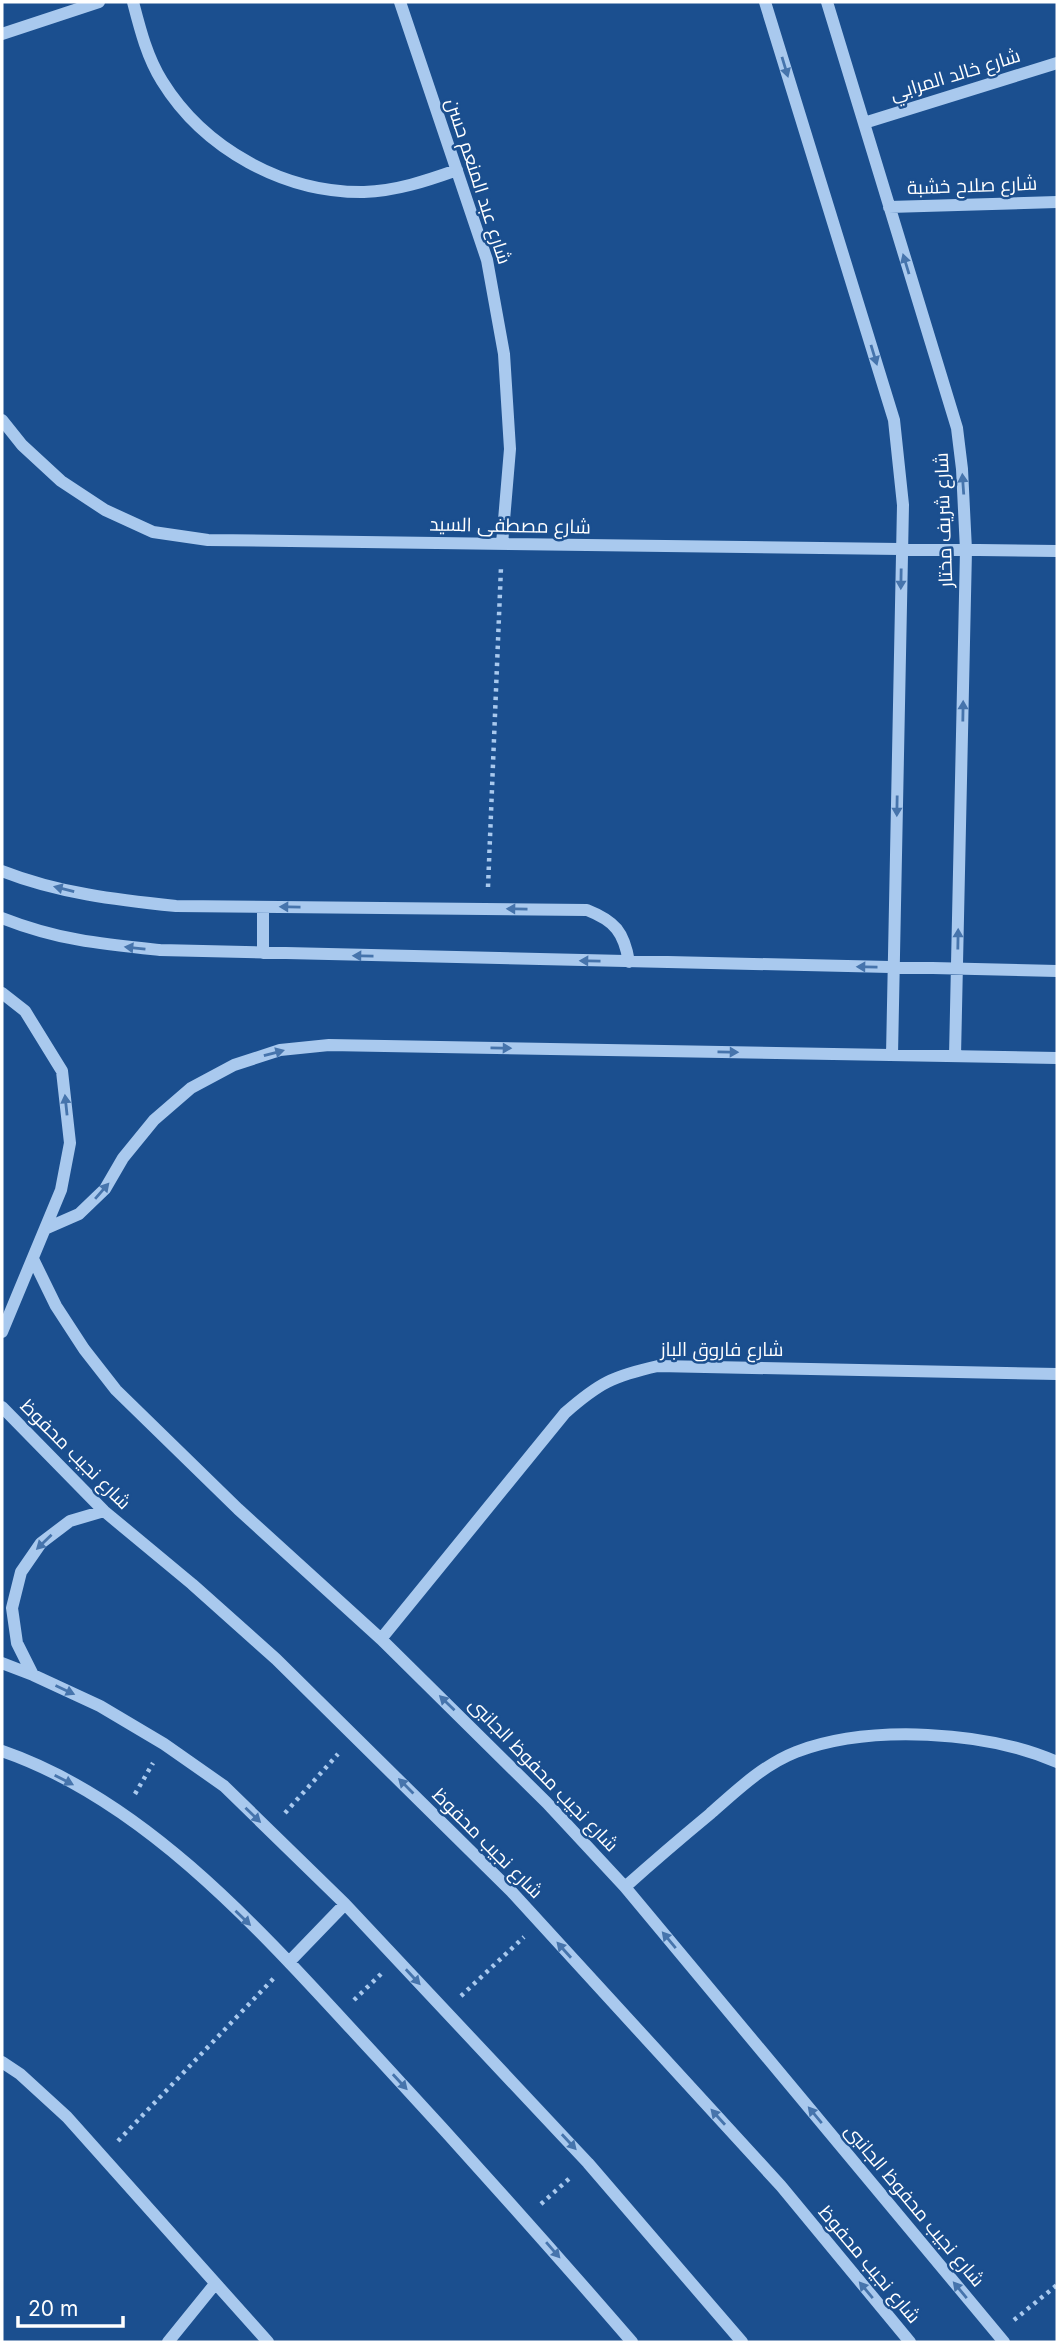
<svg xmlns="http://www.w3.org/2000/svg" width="1059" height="2344" font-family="Inter,Cairo,sans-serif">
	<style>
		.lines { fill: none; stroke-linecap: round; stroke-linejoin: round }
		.path { stroke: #a9c9ee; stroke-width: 4.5; stroke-dasharray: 3.5 5; stroke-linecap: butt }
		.minor { stroke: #a9c9ee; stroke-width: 12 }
		.oneway { fill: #4674ac }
		.labels { text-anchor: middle; stroke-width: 5; stroke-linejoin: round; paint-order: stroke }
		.street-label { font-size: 19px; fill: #fff; stroke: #1b4f8f }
	</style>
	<rect width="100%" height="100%" fill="#1b4f8f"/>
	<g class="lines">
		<path class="path" d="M488,887L501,567
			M135,1794L153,1763
			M285,1813L338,1754
			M461,1996L524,1937
			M354,2000L381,1974
			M118,2141L274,1978
			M541,2204L571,2177
			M1014,2320L1057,2285"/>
		<path class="minor" d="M133,2C140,29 147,57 162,81C204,149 284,193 364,192C396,191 426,181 457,170
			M400,2L487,260L504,354L510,449L502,544
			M765,2L894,420L903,505L892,1055
			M827,2L957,428L962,469L966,550L955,1056
			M2,34L99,2
			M864,123L1057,63
			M889,207L1057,202
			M2,420L22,445L61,481L105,510L153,532L208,540L1057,551
			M2,871C58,893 117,900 176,906L587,910C615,921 624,932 629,962
			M2,918C58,940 101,944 160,950L1057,971
			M263,953V907
			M2,993L25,1011L62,1071L70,1143L61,1190L2,1332
			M47,1228L79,1214L105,1189L123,1158L154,1120L191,1088L234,1065L280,1050L329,1045L1057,1058
			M33,1259L56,1306L84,1349L116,1390L238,1509L381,1639L547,1803L625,1887L1004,2342
			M2,1407L104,1511L192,1584L276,1659L511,1891L781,2186L910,2342
			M381,1639L565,1413C599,1383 613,1376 658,1366L1057,1374
			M2,1663L33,1675L100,1706L164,1744L224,1786L345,1904L588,2163L742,2342
			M33,1675L17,1643L12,1608L21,1572L41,1543L70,1521L104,1511
			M2,1751C153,1803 273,1945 379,2059C465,2152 549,2246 632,2342
			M625,1887C653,1862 681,1838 710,1814C736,1791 763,1765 796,1752C870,1724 986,1731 1057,1762
			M289,1962L345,1904
			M2,2062L20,2074L67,2117L268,2342
			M168,2342L215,2284"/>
	</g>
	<defs><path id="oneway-solid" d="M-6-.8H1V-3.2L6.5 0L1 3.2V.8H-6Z" transform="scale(1.75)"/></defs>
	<g class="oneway">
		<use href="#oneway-solid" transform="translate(785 67) rotate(73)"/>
		<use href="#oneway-solid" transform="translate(906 264) rotate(-107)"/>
		<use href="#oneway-solid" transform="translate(874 355) rotate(73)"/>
		<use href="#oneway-solid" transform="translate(963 484) rotate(-94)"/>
		<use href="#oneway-solid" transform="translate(901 579) rotate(91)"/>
		<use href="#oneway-solid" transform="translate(963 711) rotate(-89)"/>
		<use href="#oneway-solid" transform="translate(897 806) rotate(91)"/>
		<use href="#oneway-solid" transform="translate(64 889) rotate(-166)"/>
		<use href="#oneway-solid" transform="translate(290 907) rotate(-179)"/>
		<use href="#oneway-solid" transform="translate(517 909) rotate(-179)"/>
		<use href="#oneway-solid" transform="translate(958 939) rotate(-89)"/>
		<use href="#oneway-solid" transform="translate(135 948) rotate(-174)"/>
		<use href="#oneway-solid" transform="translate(363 956) rotate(-179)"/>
		<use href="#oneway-solid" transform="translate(590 961) rotate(-179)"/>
		<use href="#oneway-solid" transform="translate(867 967) rotate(-179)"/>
		<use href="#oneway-solid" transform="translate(501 1048) rotate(1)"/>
		<use href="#oneway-solid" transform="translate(728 1052) rotate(1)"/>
		<use href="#oneway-solid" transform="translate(274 1053) rotate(-15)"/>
		<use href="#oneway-solid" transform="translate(66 1105) rotate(-96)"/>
		<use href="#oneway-solid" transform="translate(102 1191) rotate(-49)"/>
		<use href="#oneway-solid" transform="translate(44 1542) rotate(136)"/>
		<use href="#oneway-solid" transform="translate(65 1690) rotate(25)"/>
		<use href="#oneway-solid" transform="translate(447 1703) rotate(-136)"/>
		<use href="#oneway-solid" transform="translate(64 1780) rotate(27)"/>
		<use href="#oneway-solid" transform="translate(406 1786) rotate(-135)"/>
		<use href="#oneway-solid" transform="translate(253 1815) rotate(44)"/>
		<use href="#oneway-solid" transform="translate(243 1918) rotate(44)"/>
		<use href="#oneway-solid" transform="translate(669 1940) rotate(-130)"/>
		<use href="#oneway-solid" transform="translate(564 1950) rotate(-132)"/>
		<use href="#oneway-solid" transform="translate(413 1977) rotate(47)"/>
		<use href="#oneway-solid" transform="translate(400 2082) rotate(47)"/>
		<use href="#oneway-solid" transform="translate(815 2115) rotate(-130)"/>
		<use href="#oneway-solid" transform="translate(718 2117) rotate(-132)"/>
		<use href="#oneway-solid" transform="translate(569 2142) rotate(47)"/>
		<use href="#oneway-solid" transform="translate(553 2250) rotate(49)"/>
		<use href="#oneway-solid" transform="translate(866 2290) rotate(-130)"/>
		<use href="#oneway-solid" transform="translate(960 2290) rotate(-130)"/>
	</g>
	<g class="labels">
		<g class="street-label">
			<text transform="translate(955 74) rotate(-17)" y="7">شارع خالد المرابي</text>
			<text transform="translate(479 181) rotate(72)" y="7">شارع عبد المنعم حسن</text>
			<text transform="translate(972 185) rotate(-2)" y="7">شارع صلاح خشبة</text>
			<text transform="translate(943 520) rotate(-92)" y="7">شارع شريف مختار</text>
			<text transform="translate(510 525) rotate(1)" y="7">شارع مصطفى السيد</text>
			<text x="722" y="1356">شارع فاروق الباز</text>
			<text transform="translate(76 1454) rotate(45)" y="7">شارع نجيب محفوظ</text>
			<text transform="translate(544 1774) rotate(46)" y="7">شارع نجيب محفوظ الجانبى</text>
			<text transform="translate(488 1843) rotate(45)" y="7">شارع نجيب محفوظ</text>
			<text transform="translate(915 2205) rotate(50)" y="7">شارع نجيب محفوظ الجانبى</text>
			<text transform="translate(870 2264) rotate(50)" y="7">شارع نجيب محفوظ</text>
		</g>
	</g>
	<rect width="1059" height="2344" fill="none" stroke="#ffffff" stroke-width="7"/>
	<path d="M18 2316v10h105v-10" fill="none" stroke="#ffffff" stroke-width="3.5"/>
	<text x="28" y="2316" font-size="21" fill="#ffffff" stroke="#1b4f8f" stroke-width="5" paint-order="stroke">20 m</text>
</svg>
